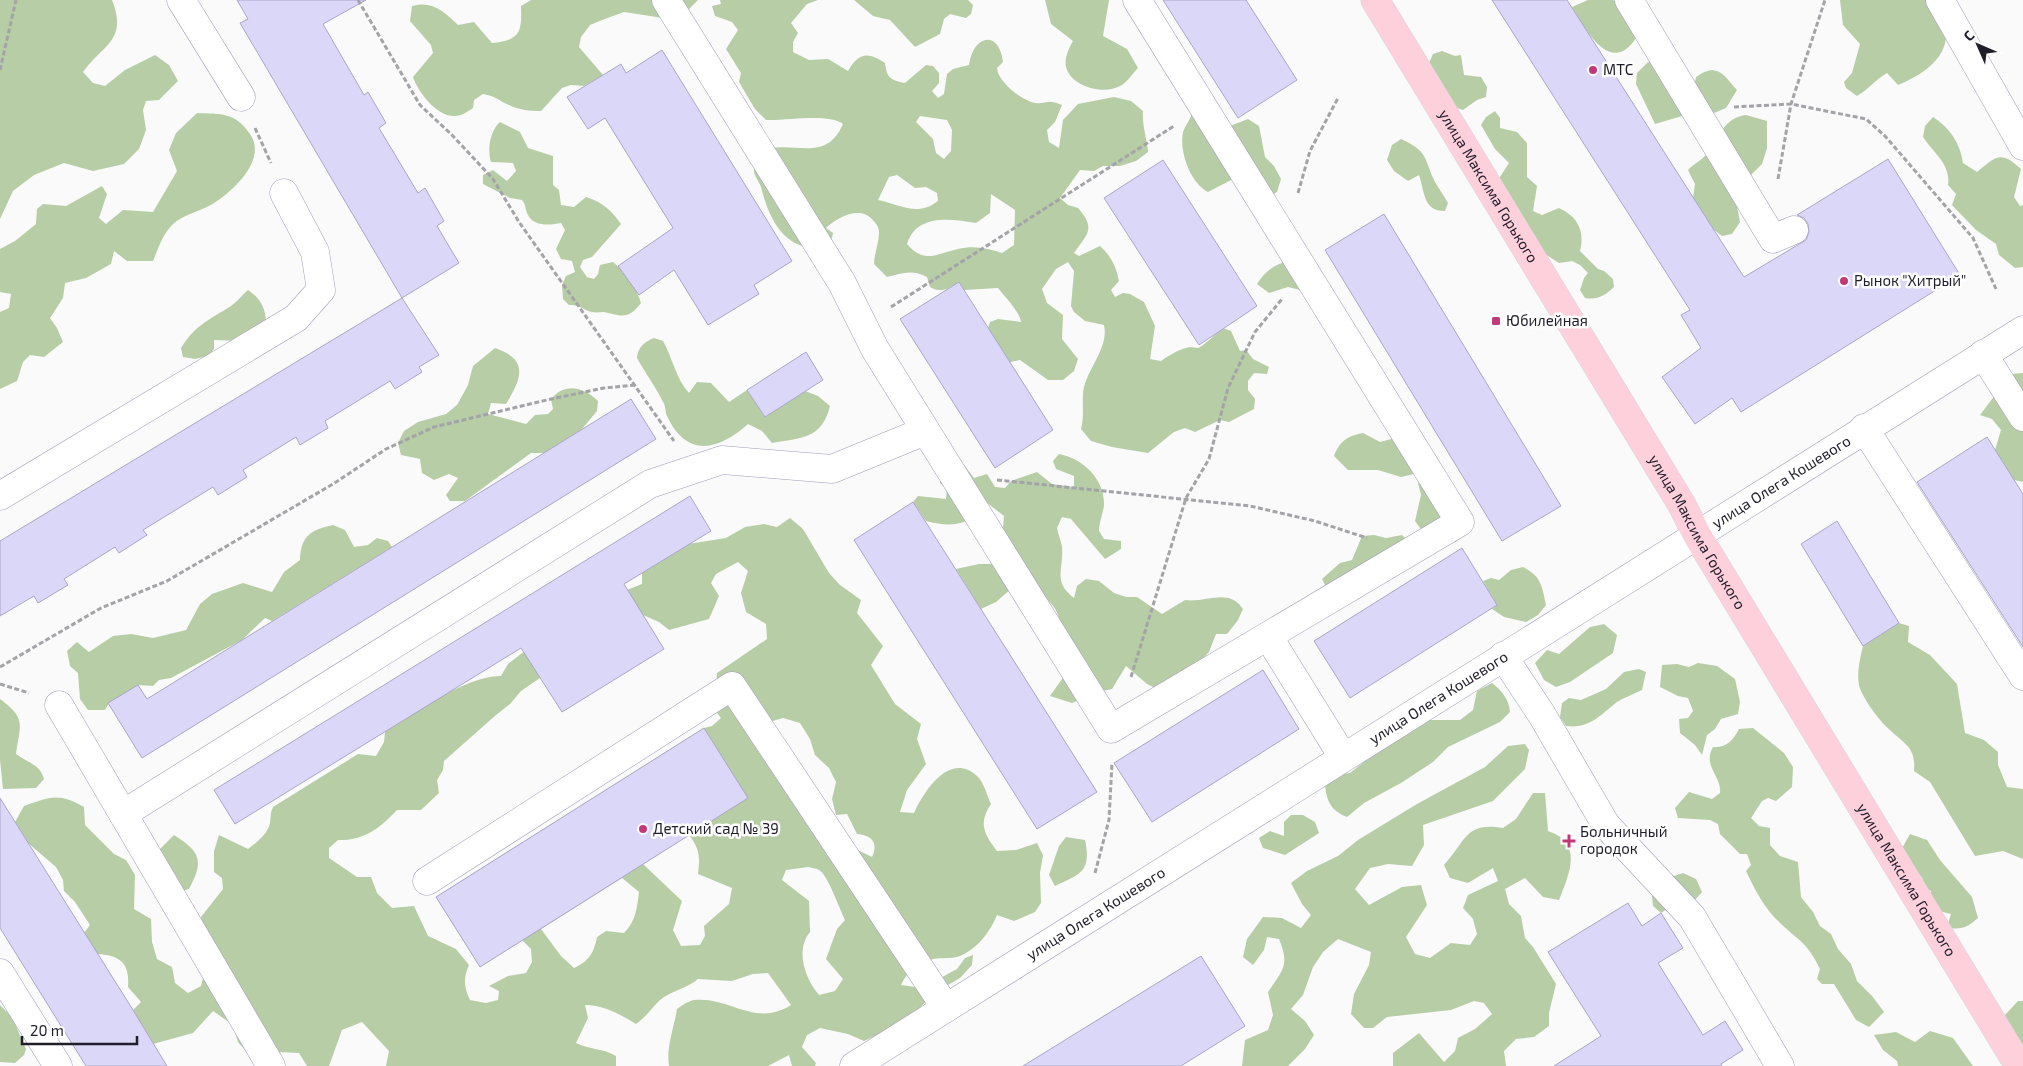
<svg xmlns="http://www.w3.org/2000/svg" width="2023" height="1066" font-family="'Exo 2',sans-serif">
	<style>
		.forest { fill: #b6cda6; fill-rule: evenodd }
		.building { fill: #dbd7f9; stroke: #aaa6c5 }
		.lines { fill: none; stroke-linecap: round; stroke-linejoin: round }
		.minor-casing { stroke: #a19dbb; stroke-width: 29 }
		.major-casing { stroke: #d7d6d9; stroke-width: 29 }
		.path { stroke: #a4a4a8; stroke-width: 3; stroke-dasharray: 5 2.5; stroke-linecap: butt }
		.minor { stroke: #fff; stroke-width: 28 }
		.major { stroke: #fed0dc; stroke-width: 28 }
		.poi-dot { fill: #c23977; stroke: #fff; stroke-width: 2 }
		.labels { text-anchor: middle; stroke-width: 5; stroke-linejoin: round; paint-order: stroke }
		.poi-label { font-size: 15px; fill: #201e2a; stroke: #fff; text-anchor: start }
		.street-label { font-size: 15px; fill: #201e2a; stroke: #fff }
	</style>
	<rect width="100%" height="100%" fill="#fafafa"/>
	<path class="forest" d="M0,0H112C128,41 103,44 83,72L93,83L105,86L125,70L155,55L169,65L178,81L159,100L146,101L143,110L146,130L139,149L124,164L93,171L64,163L34,175L13,191L0,219Z
		M531,0H698L688,10L663,18L624,12L602,20L590,25L581,37L579,47L603,75L584,86L571,85L562,88L541,111C530,111 519,110 509,105C499,101 496,96 483,94L474,100L473,108C468,111 462,116 455,116C437,117 418,92 413,77L433,53L431,45L410,21L412,6C432,0 445,12 458,25L474,22L492,43C520,40 522,33 521,6Z
		M720,0H818L807,4L791,23L798,33L793,42V52L809,60L828,59L848,71C859,52 868,52 885,63C887,78 890,80 905,83L926,65L933,66L939,73V83L932,91L938,98L944,94L947,74L953,69L969,65C973,35 999,29 1003,62L997,68C998,82 1021,100 1035,103C1046,105 1046,98 1062,105L1055,122L1047,130L1049,142L1059,148L1063,120L1078,104L1114,97L1131,101L1143,111C1142,127 1147,138 1148,152L1136,161L1120,166H1103L1094,171L1080,170L1060,198L1068,205L1078,208C1096,229 1088,233 1074,253L1079,256L1100,246C1111,256 1116,266 1119,281L1111,290L1115,297L1123,293L1130,294L1144,302L1155,326L1150,359L1161,361C1168,356 1181,348 1190,347C1192,347 1196,348 1198,348C1204,346 1216,333 1223,328L1231,331L1240,351L1246,350L1253,359L1269,367L1267,374L1254,373L1248,381V390L1255,399L1254,409L1229,422L1220,420L1195,432L1185,428L1174,432L1148,453L1112,447L1091,441L1081,429C1085,414 1081,400 1084,387C1089,367 1109,346 1104,325L1085,321L1074,312L1071,306L1074,271L1068,262L1056,269L1042,289L1047,303L1063,315L1062,339L1078,359L1074,371L1063,380H1048L1020,360L1010,362L988,328L990,322L998,319L1021,322C1020,312 1005,297 998,288L964,290L959,282C949,288 942,294 930,287L927,277C913,269 901,273 887,277L874,264C874,254 879,243 879,233C879,226 876,224 872,219C859,206 838,217 826,228L833,233L832,238L820,248C783,250 769,218 761,187C759,180 751,174 755,166C757,159 765,153 770,148C802,144 827,160 843,124C828,113 787,121 766,120L755,109L739,82L741,73L726,49L738,30L732,22L715,16L712,6L721,4ZM920,116L947,120L952,130L951,151L944,159L936,153L933,139L916,122ZM897,175L915,188L926,187L937,193L938,201C917,217 902,205 878,200L889,177ZM991,194L1015,210L1014,245L1002,253C988,248 973,245 958,249C938,253 925,265 907,244C917,213 951,219 976,223L990,213Z
		M854,0H968L973,5L971,14L966,18L950,14L944,19L940,34L915,47L890,20L873,16Z
		M1045,0H1109L1103,36L1127,49L1138,68C1133,73 1128,81 1122,85C1105,96 1071,87 1066,67C1064,58 1069,48 1073,41L1051,24Z
		M1588,0H1613L1623,5L1636,38C1611,77 1585,29 1572,7Z
		M1840,0H1940C1942,10 1946,21 1946,32C1948,59 1920,76 1898,85L1887,73C1875,80 1869,89 1857,96L1846,88L1844,82L1852,73L1860,44L1843,25Z
		M1442,51L1455,56L1461,55L1464,75L1481,77L1487,87L1486,97L1477,100L1463,110L1451,106L1428,65L1433,54Z
		M1648,62L1657,64L1694,87L1696,77C1717,62 1723,74 1737,90L1726,108L1714,113L1690,119L1682,116L1655,124L1636,84L1637,73Z
		M1495,111L1500,118V128L1517,132L1527,143V177L1537,186L1533,211L1542,215L1559,208C1578,217 1585,231 1580,251L1598,269L1604,271L1613,279L1614,287C1604,296 1598,300 1585,298L1580,290L1584,278L1588,273L1580,265L1572,261L1559,263L1545,254L1525,228L1523,218L1498,180L1509,163L1495,149L1481,125L1486,117Z
		M197,113C221,114 235,112 250,134C267,158 236,188 217,201C204,211 185,213 173,224C162,235 159,247 153,261H127L114,251L111,264L86,278L65,283L63,298L50,318L57,328L63,342L44,357L30,355L23,362L17,381L0,389V312L9,308L11,294L0,292V249L15,241L36,224L37,209L43,204L66,206L102,186L107,194L99,218L106,224L123,210L153,212L177,171L169,150L176,133Z
		M1192,114L1230,126L1248,119L1259,126L1265,157L1274,166L1281,179L1277,192L1262,201L1233,179L1208,192C1190,183 1179,151 1183,132C1185,126 1190,120 1192,114Z
		M1746,115L1767,121V148L1762,164L1741,185L1737,206L1740,222L1732,234L1722,236L1713,229L1693,198L1695,184L1688,170C1693,164 1701,161 1706,155C1720,139 1722,118 1746,115Z
		M1933,117C1950,128 1960,143 1963,163L1977,172C1996,156 2001,150 2021,169L2014,197L2020,206L2023,205V267L2015,268L1999,255L1996,244L1976,230L1952,205L1956,194L1948,185C1951,164 1934,154 1923,137L1925,126Z
		M500,122L520,132L528,148L553,156V185L559,190L561,205L574,207L586,197C602,202 611,210 621,224L592,257L583,260L580,267L587,277L594,279L598,274L600,265L613,262C625,272 637,289 641,303C628,320 622,316 604,312C600,312 595,313 592,312C583,310 579,304 569,305L563,299L562,285L566,276L575,272L572,261L561,259L556,249L565,230L561,223C550,225 534,227 528,215C525,209 526,205 522,200L510,198L483,184V175L493,170L507,181L516,171L513,163L491,162C487,149 490,131 500,122Z
		M1401,139C1429,152 1423,157 1435,182C1439,189 1444,196 1448,203L1445,211C1423,211 1425,193 1419,175L1408,181L1394,171L1387,160L1392,145Z
		M1284,253L1309,289L1300,290L1288,287L1269,293L1257,284C1263,274 1271,267 1282,263Z
		M248,290C260,298 265,307 266,321L243,341L214,340V349L208,356L195,359L183,357L181,348C195,325 209,320 231,306C237,302 242,295 248,290Z
		M654,338L663,341C673,359 676,379 689,393L697,382L711,383L729,402L747,390L765,417L805,391L818,396L830,406C822,439 801,438 772,443L762,431L748,424C719,450 687,459 667,416C665,412 666,406 663,402C656,387 645,373 637,358C638,347 644,342 654,338Z
		M495,348C530,360 521,379 506,404L491,403L488,414L526,424L535,415L548,414L553,409L551,399C565,382 584,387 598,401L597,411L582,429L544,453H531L465,501H450L446,495L458,478L449,474L434,480L422,473L420,459L401,455L398,443L404,431L418,422L446,414L457,405L468,385L473,366Z
		M2023,373V482L2014,480L1995,450L2001,430L1992,419L1980,415L2011,374Z
		M1363,433L1380,442L1395,438L1418,473L1401,477L1378,470H1348L1334,456C1340,441 1347,436 1363,433Z
		M1059,454C1082,458 1105,479 1104,505C1103,514 1099,522 1099,531L1104,539L1121,541V549L1105,559L1071,519L1062,517L1057,528C1058,534 1061,541 1062,547C1064,570 1052,581 1074,598L1077,586L1086,579L1099,581L1114,593L1126,597H1137L1162,614L1185,600C1206,603 1229,587 1243,609L1238,620L1227,634H1216L1209,652L1198,664L1159,690L1147,684L1126,666L1112,689L1098,692L1072,703L1050,696L1067,672C1064,650 1066,607 1042,597C1032,593 1021,591 1011,589L996,602L981,609L956,569L979,564H1000L1004,516L986,502C971,526 952,528 926,521L913,502L918,496L946,499L947,489L940,483L941,477L954,459L964,465L974,478L987,474L995,487L1005,488L1011,481L1037,472L1052,484L1074,487V476L1056,469L1053,461Z
		M1429,473L1464,529L1456,542L1423,532L1415,521L1421,495L1418,483Z
		M790,518L803,529L829,573L840,585L861,600L857,613L883,646L871,665L895,704L921,724L917,739L926,764L907,790L900,812L914,813C924,791 950,751 977,776C984,782 987,796 991,804C978,824 984,834 997,851L1016,850L1037,843L1043,855L1040,873L1041,903L1035,912L1014,921L997,915C990,932 976,951 957,957C949,959 938,957 930,960C917,964 906,973 901,985L922,988L957,969L965,958L973,955L972,965L960,978L936,992L905,1022L864,1041L848,1034L820,1028L807,1035L802,1047L816,1063L815,1066H792L789,1055L768,1066H669C666,1047 674,1028 677,1009C681,1006 688,1001 694,1000C730,996 755,1028 791,1005L768,973L753,974L732,981L698,979C686,989 670,991 659,1001C651,1009 646,1017 636,1024C619,1014 604,1005 585,1005L588,1018L576,1043C590,1050 603,1048 616,1056V1066H386L389,1051L362,1022L342,1030L329,1066H307L299,1053L278,1052L250,1056L238,1042L233,1025L213,1011L193,1033L153,1044L133,1010L141,1002L128,987C130,963 120,955 97,954L84,933L90,925L75,902L64,891L63,880L56,867L28,843L15,822L24,806C49,797 59,792 84,807L85,825L114,854L126,860L135,875L134,909L151,919L152,942L157,959L172,967L175,983L188,993L201,986L204,974L201,917L223,889L222,878L214,872V851L219,835L248,849C256,843 268,834 270,823C271,817 270,814 273,807L358,754L376,756L384,742L385,732C413,714 467,675 501,676L508,664L526,650L622,592L642,584V573L688,544L726,538L745,527L764,524L777,527ZM738,562L748,571L741,593L746,612L766,624L767,639L717,673L714,709L721,718L712,726L704,728L436,897L480,967L522,940L531,949L532,962L526,973L508,976L489,986L499,991L498,1000L486,1003L470,1000C464,988 463,978 469,965L456,949L428,936L414,906L392,908L377,893L371,877H357L329,858V848L338,840C364,841 380,828 397,810H421L439,793L437,780L443,770L444,761L496,715L510,704L521,691L540,678L556,659L643,615L659,622L669,630L709,619L719,596L711,583L716,574ZM783,718L800,723L810,739L815,755L829,768L836,782L832,799L836,815L847,814L857,834C871,835 879,842 872,857L841,842L769,722ZM689,835C700,849 700,857 698,874L732,888L729,904L704,926L705,936L700,945L681,946L673,930L682,901L643,864ZM808,867C811,868 816,868 819,870C828,875 839,908 845,920L837,929L826,959L843,979L835,991L819,995C805,979 795,950 810,932L809,901L782,880L786,870ZM622,878L639,892C637,908 636,921 624,933L606,931L597,937C594,953 589,961 574,968L561,956L541,929Z
		M333,525L345,530L354,547L368,545L377,538L388,541L392,547L272,621L265,618L242,640L171,678L159,680L153,686L138,685L109,703L105,710H88L80,699L78,673L70,666L67,651L77,642L89,652L113,636L131,634L153,638L186,630L200,604L212,594L243,583L272,592L284,572L300,560C301,536 310,530 333,525Z
		M1374,535L1386,538L1402,535L1410,543L1382,561L1369,559L1375,580C1368,594 1362,600 1346,603L1327,589L1322,579L1340,563L1352,560L1362,536Z
		M1523,567C1541,576 1542,586 1546,605L1538,615L1526,622L1504,617L1492,609L1497,605L1483,581L1491,578L1499,580L1511,570Z
		M1899,623L1909,626L1908,642L1930,655L1957,684L1965,733L1984,740L1998,752V765L2007,787L2023,789V859L2003,851L1975,856L1930,782L1914,771C1916,748 1906,745 1891,731C1880,722 1867,704 1861,691C1855,678 1860,659 1863,646Z
		M1604,624L1617,635L1613,653L1570,682L1556,687L1544,680L1535,663L1547,650L1559,654L1590,627Z
		M1698,663L1717,666L1735,679L1740,702L1738,714L1721,719L1715,729L1707,735L1702,755L1695,745L1680,733L1679,719L1688,718L1693,711L1688,698L1678,696L1660,687L1662,665L1677,664L1689,667Z
		M1639,669L1646,672L1642,690C1634,694 1625,697 1617,702C1600,715 1590,729 1566,726L1560,717L1562,703L1569,698L1581,700L1606,689L1624,672Z
		M1492,683C1502,691 1509,699 1510,712L1500,722L1448,747L1433,762L1401,783L1364,803L1347,817C1331,811 1326,800 1325,784L1335,775L1350,773L1374,754L1429,720H1460L1473,710L1477,691Z
		M0,699C27,719 20,724 16,754C28,763 40,764 44,779L36,788L3,789L0,760Z
		M1753,728L1784,753L1793,767L1792,787L1776,801L1768,798L1762,801L1751,818L1759,826L1770,828V845L1780,856L1798,862L1801,897L1813,912L1820,926L1831,934L1838,949L1851,964L1857,981L1872,996L1884,1012L1869,1027L1856,1020L1834,984H1822L1817,979L1820,969C1808,943 1799,941 1780,923C1764,908 1755,890 1746,871L1751,865L1747,854H1740L1720,834L1718,824L1710,820L1678,818L1675,808L1689,792L1712,799L1720,793C1722,776 1702,766 1713,747C1727,748 1733,740 1739,729Z
		M1525,744L1529,750L1525,769L1493,801L1423,825L1424,845L1412,866L1388,864L1370,868L1355,889L1369,905L1402,887L1421,885L1427,905L1406,937L1415,954L1430,958L1451,943L1470,945L1477,934L1473,919L1463,908L1468,895L1498,881L1493,868L1468,883L1450,878L1444,865C1467,840 1465,822 1503,828L1516,819L1533,793H1545L1548,831C1584,843 1569,874 1559,900L1543,897L1525,878L1505,889L1509,904L1521,916L1525,938L1533,947L1556,984L1549,1013V1026L1534,1037L1516,1039L1504,1051L1506,1066H1393V1053L1419,1033L1444,1062L1455,1051L1458,1038L1475,1029L1492,1014L1484,1003L1474,1001L1451,1010L1387,1017L1373,1028H1364L1351,1014L1354,994L1369,965L1371,952L1338,939L1323,952L1313,967L1303,995L1291,1009L1305,1021L1314,1035L1305,1049L1288,1066H1242L1245,1040L1268,1030L1273,1015L1268,992C1283,970 1290,965 1279,939L1267,937L1264,950L1253,965L1243,957L1247,939L1263,917L1282,918L1301,928L1311,915L1302,904L1291,883L1307,871L1338,856L1358,840L1417,804L1485,767L1508,746Z
		M1291,815H1303L1315,822L1319,833L1285,855L1263,848L1259,838L1270,831L1284,836V822Z
		M1910,834L1927,840L1940,860L1972,897L1978,918C1968,927 1960,931 1947,927L1951,914L1935,910L1930,898L1931,891L1923,886V879L1901,850Z
		M174,835C201,852 204,861 189,889L179,892L150,859Z
		M1066,837L1085,840C1092,873 1079,874 1055,886L1049,875L1059,846Z
		M1683,873L1696,879L1702,892L1693,902H1678L1661,913L1653,906L1652,896L1668,878Z
		M2018,1001H2023V1059L2003,1017Z
		M0,1005L12,1017L26,1049L24,1055L15,1063L0,1062Z
		M1930,1031L1953,1038L1973,1066H1898L1897,1061L1883,1050L1874,1035L1896,1032L1915,1042Z"/>
	<path class="building" d="M237,0H366L323,24L364,95L368,92L386,123L379,128L418,193L425,188L444,221L437,226L459,263L402,298L240,23L248,19Z
		M1163,0H1246L1297,80L1238,118Z
		M1492,0H1567L1744,277L1806,240L1809,232L1808,224L1804,218L1797,215L1888,159L1960,275L1741,412L1732,398L1695,424L1662,377L1701,348L1681,315L1690,310Z
		M662,50L792,261L754,285L759,294L708,325L674,270L639,295L618,266L673,228L605,118L588,129L567,97L621,64L626,73Z
		M1163,160L1257,306L1199,345L1104,198Z
		M1384,214L1561,506L1502,541L1325,250Z
		M959,282L1053,430L995,468L900,319Z
		M402,298L439,355L419,367L422,372L395,389L390,381L325,421L328,428L300,445L296,437L243,470L247,477L218,495L213,487L143,530L147,535L119,553L115,547L64,579L68,585L38,603L34,596L0,616V541Z
		M806,352L823,380L765,417L747,390Z
		M631,399L656,439L142,758L108,703L138,685L147,699Z
		M1987,437L2023,494V647L1917,482Z
		M690,496L711,531L624,584L664,649L562,712L521,648L235,824L214,790Z
		M913,502L1097,792L1037,829L854,540Z
		M1837,521L1899,623L1863,646L1801,544Z
		M1462,548L1497,605L1350,698L1314,641Z
		M1263,670L1299,729L1152,822L1114,763Z
		M704,728L748,798L480,967L436,897Z
		M0,798L133,1010L167,1066H86L0,928Z
		M1628,903L1642,926L1661,913L1683,948L1658,963L1703,1035L1725,1021L1743,1050L1721,1064L1722,1066H1554L1601,1036L1548,952Z
		M1201,956L1245,1026L1181,1066H1023Z"/>
	<g class="lines">
		<g class="minor-casing">
			<g id="minor">
				<path d="M181,0L241,97"/>
				<path d="M666,0L842,283L875,349L1111,729L1460,522L1137,0"/>
				<path d="M1629,0L1773,239L1794,230"/>
				<path d="M1940,0L2023,146"/>
				<path d="M1983,354L2023,417"/>
				<path d="M1864,428L2023,676"/>
				<path d="M0,496L296,318L321,290L315,252L284,193"/>
				<path d="M1268,636L1343,757"/>
				<path d="M1503,656L1542,715L1606,825L1692,917L1780,1066"/>
				<path d="M59,705L271,1066"/>
				<path d="M123,814L650,484L722,460L832,469L925,431"/>
				<path d="M427,881L732,686L946,1008"/>
				<path d="M0,973L58,1066"/>
				<path id="s1" d="M854,1066L2023,330"/>
			</g>
		</g>
		<g class="major-casing">
			<g id="major">
				<path id="s2" d="M1375,0L1682,505L1697,535L2019,1066"/>
			</g>
		</g>
		<path class="path" d="M358,0L420,105L452,135L493,179L519,222L674,441
			M0,70L16,0
			M1734,107L1791,104L1866,119L1885,136L1973,238L1996,289
			M255,128L271,163
			M1778,179L1791,104L1825,0
			M1298,193L1310,151L1338,98
			M891,307L1174,126
			M997,480L1250,506L1315,521L1367,538
			M0,667L101,608L167,581L333,484L386,449L434,427L551,399L604,388L634,385
			M1131,677L1186,498L1209,459L1228,388L1255,332L1282,299
			M0,684L29,693
			M1095,873L1109,820L1112,763"/>
		<use href="#minor" class="minor"/>
		<use href="#major" class="major"/>
	</g>
	<g class="poi-dot">
		<circle cx="1593" cy="70" r="5"/>
		<circle cx="1844" cy="281" r="5"/>
		<rect x="1491" y="316" width="10" height="10" rx="2.5"/>
		<circle cx="643" cy="829" r="5"/>
		<path d="M1566.5 833.5h5v5h5v5h-5v5h-5v-5h-5v-5h5z"/>
	</g>
	<g class="labels">
		<g class="poi-label">
			<text x="1603" y="75">МТС</text>
			<text x="1854" y="286">Рынок "Хитрый"</text>
			<text x="1506" y="326">Юбилейная</text>
			<text x="653" y="834">Детский сад № 39</text>
			<text x="1580" y="837">Больничный<tspan x="1580" dy="17">городок</tspan></text>
		</g>
		<g class="street-label">
			<text dy="5" stroke="none"><textPath href="#s2" startOffset="218">улица Максима Горького</textPath></text>
			<text dy="5" stroke="none"><textPath href="#s1" startOffset="1096">улица Олега Кошевого</textPath></text>
			<text dy="5" stroke="none"><textPath href="#s2" startOffset="622">улица Максима Горького</textPath></text>
			<text dy="5" stroke="none"><textPath href="#s1" startOffset="691">улица Олега Кошевого</textPath></text>
			<text dy="5" stroke="none"><textPath href="#s2" startOffset="1028">улица Максима Горького</textPath></text>
			<text dy="5" stroke="none"><textPath href="#s1" startOffset="286">улица Олега Кошевого</textPath></text>
		</g>
	</g>
	<g transform="translate(1978 45) rotate(315)" stroke="#ffffff" stroke-width="4" paint-order="stroke">
	<path d="M0-4L9 19L0 12L-9 19Z" fill="#201e2a"/>
	<text y="-8" font-size="14" font-weight="bold" text-anchor="middle" fill="#201e2a">С</text>
	</g>
	<path d="M22 1036v8h115v-8" fill="none" stroke="#201e2a" stroke-width="2.5"/>
	<text x="30" y="1036" font-size="15" fill="#201e2a" stroke="#ffffff" stroke-width="4" paint-order="stroke">20 m</text>
</svg>
